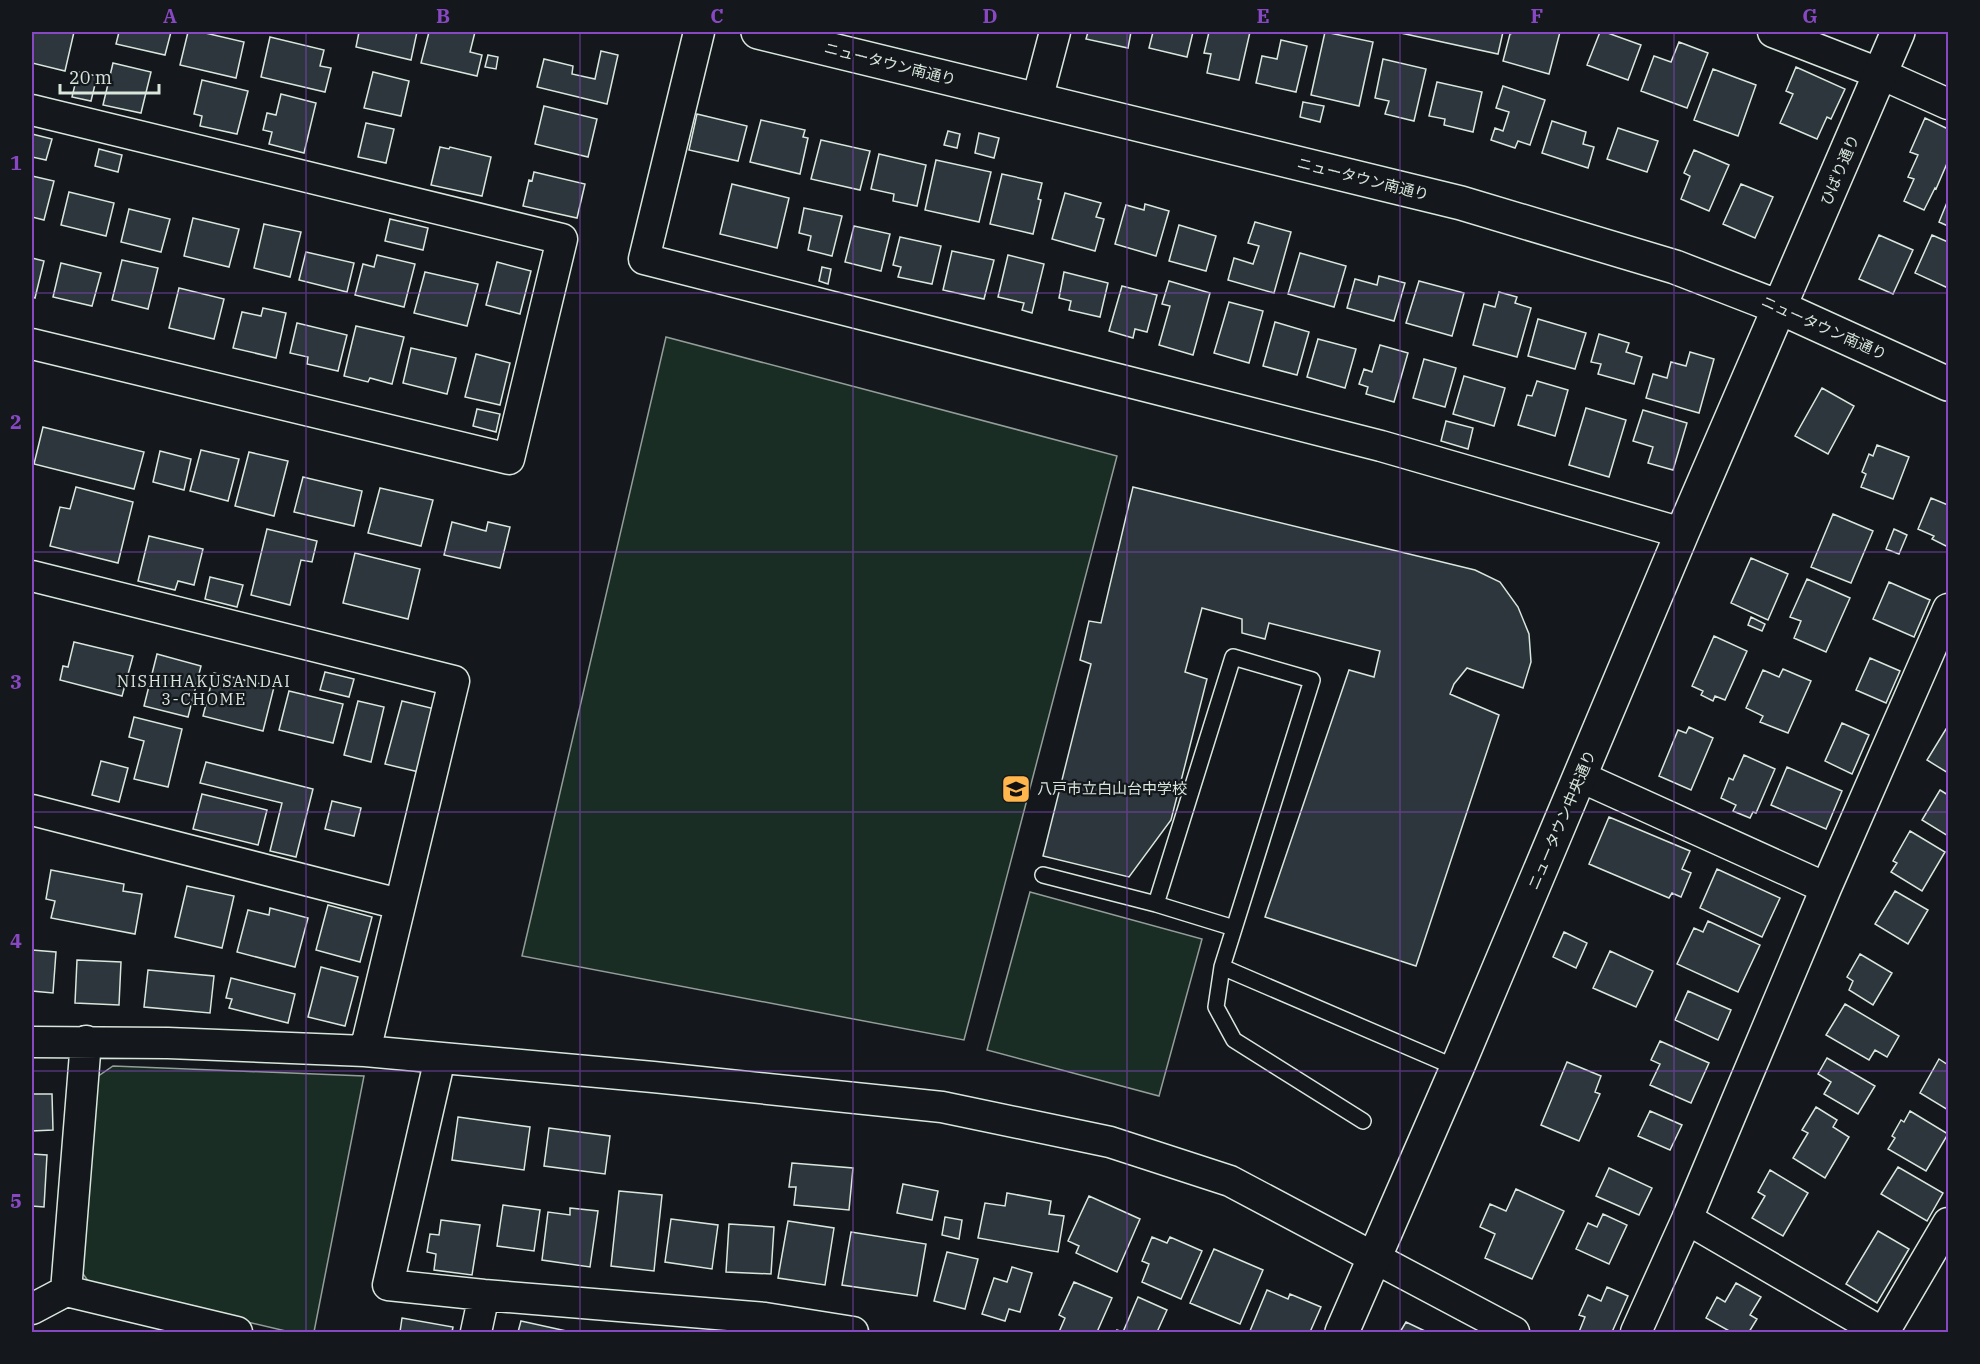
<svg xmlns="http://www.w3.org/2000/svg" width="1980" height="1364" font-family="'IBM Plex Serif','Noto Sans JP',serif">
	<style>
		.green { fill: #1a2d24; stroke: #939e99; stroke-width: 1.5 }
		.building { fill: #2c363c; stroke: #d8e6dc; stroke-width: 1.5 }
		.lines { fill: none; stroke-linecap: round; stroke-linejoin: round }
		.lane-casing { stroke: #d8e6dc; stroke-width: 18 }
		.street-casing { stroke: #d8e6dc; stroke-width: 33 }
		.secondary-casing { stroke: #d8e6dc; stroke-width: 36 }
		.lane { stroke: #14181c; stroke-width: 15 }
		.street { stroke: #14181c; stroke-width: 30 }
		.secondary { stroke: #14181c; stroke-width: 33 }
		.grid { fill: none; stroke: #8948c3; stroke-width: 1.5; stroke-opacity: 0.55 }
		.labels { text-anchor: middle; stroke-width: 4.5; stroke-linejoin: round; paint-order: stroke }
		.street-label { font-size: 15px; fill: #d8e6dc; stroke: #14181c }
		.poi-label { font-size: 15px; fill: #d8e6dc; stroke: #14181c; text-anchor: start }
		.neighbourhood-label { font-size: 16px; letter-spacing: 1.5px; fill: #d8e6dc; stroke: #14181c }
		.neatline { fill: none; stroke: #8948c3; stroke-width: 2 }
		.grid-label { font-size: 20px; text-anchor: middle; font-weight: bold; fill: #8948c3 }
	</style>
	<rect width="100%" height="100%" fill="#14181c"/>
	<path class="green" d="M666,337L1117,456L964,1040L522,956Z
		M1030,892L1202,939L1159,1096L987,1050Z
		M113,1066L364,1076L314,1332H290L91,1285L81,1271L97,1077Z"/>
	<path class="building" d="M32,32H74L65,71L32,63Z
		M119,32H171L165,55L116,44Z
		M188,32H201L244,42L236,78L180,65Z
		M359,32H417L411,60L356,47Z
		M429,32H475L470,52L482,55L477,76L421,63Z
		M1088,32H1131L1128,48L1086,39Z
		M1153,32H1193L1187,57L1149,48Z
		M1209,32H1250L1239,80L1207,73L1211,54L1204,53Z
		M1325,32L1373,42L1359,106L1311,95Z
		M1396,32H1503L1498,54Z
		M1515,32H1560L1549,74L1503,61L1510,34Z
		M1600,32H1605L1641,45L1628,80L1587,65Z
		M270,37L324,50L320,66L331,68L325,92L261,77Z
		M1281,40L1307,46L1296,92L1256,83L1262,56L1277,59Z
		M1679,42L1708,53L1687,108L1641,91L1654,56L1671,62Z
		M601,51L618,55L607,104L537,87L544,59L573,66L572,74L595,79Z
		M488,55L498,57L496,69L485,67Z
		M1383,59L1426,69L1414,121L1385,114L1389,101L1375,98Z
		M113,63L151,72L141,113L103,105Z
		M1796,67L1845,89L1831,119L1827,117L1817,139L1780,123L1793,94L1786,91Z
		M1713,69L1756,85L1738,136L1694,120Z
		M78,72L97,76L91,101L72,97Z
		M373,72L409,81L401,116L364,108Z
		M202,80L248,91L237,134L200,126L202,116L194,114Z
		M1437,82L1482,92L1473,132L1444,125L1445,119L1429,116Z
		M1503,86L1545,100L1530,145L1518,141L1515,148L1491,140L1495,128L1503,131L1509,112L1496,108Z
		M281,94L316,103L304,153L269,144L272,132L263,130L267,113L276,115Z
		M1303,102L1324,106L1320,122L1300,117Z
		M544,106L597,119L588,157L535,144Z
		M697,114L747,126L738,161L689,150Z
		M1925,118L1948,129V161L1936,189L1935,188L1924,210L1904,201L1914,179L1908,177L1918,155L1910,152Z
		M761,120L805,130L803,137L808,138L800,174L750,162Z
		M1552,121L1586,132L1583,144L1594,147L1588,168L1542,153Z
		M366,123L394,129L386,163L358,157Z
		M1618,128L1658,141L1647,172L1607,159Z
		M948,131L960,134L957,148L944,145Z
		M979,133L999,138L994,158L975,153Z
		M32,134L52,139L46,160L32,157Z
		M821,140L870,151L860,190L811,179Z
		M440,147L449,149L450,147L491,157L482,196L431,185Z
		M99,149L122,155L118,172L95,166Z
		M1694,150L1729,165L1709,211L1681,199L1690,176L1684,173Z
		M879,154L926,165L917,206L893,201L894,194L871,189Z
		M936,160L991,172L979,222L925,210Z
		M534,172L585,184L577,218L523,206L529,180L532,181Z
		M1002,174L1042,183L1038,199L1041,200L1033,234L990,224Z
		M32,176L54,181L44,220L32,217Z
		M732,184L789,198L777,248L720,234Z
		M1741,184L1773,197L1755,238L1723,224Z
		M69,192L114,203L106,236L61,225Z
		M1065,193L1101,203L1096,217L1104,219L1095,251L1052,239Z
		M1948,200V226L1939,222Z
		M1145,204L1169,211L1156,256L1115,244L1126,205L1144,210Z
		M804,208L842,216L832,256L808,250L811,236L799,233Z
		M129,209L170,219L161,252L121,242Z
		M193,218L239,229L229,267L184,256Z
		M390,219L428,228L423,250L385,241Z
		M1255,222L1291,232L1274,293L1228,280L1234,258L1253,264L1259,246L1248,243Z
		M264,224L301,232L290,277L254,268Z
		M1179,225L1216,236L1206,271L1169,261Z
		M854,226L890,234L881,271L845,262Z
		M1879,235L1913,250L1893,294L1859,279Z
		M1932,235L1948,242V288L1915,273Z
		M900,237L941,246L932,284L898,277L901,267L893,265Z
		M952,251L994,260L984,299L943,290Z
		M306,252L354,263L347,292L299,280Z
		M1300,253L1346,266L1334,307L1288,294Z
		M377,255L415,264L404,307L355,295L363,264L374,267Z
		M1008,255L1044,264L1032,313L1022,310L1024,303L998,297Z
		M32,258L44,261L35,298L32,297Z
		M122,260L158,268L148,309L112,300Z
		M497,262L531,271L520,314L486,305Z
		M61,263L101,273L92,306L53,297Z
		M822,267L831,269L828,284L819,281Z
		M425,272L478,284L467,326L414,313Z
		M1064,272L1108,283L1100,317L1069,310L1071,301L1059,298Z
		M1379,276L1405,283L1394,321L1347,308L1355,279L1377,285Z
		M1169,281L1210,293L1193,355L1159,345L1170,306L1162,304Z
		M1419,281L1464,293L1452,336L1406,323Z
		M1122,286L1157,295L1147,332L1135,329L1133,338L1109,331Z
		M179,288L224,299L214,339L169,328Z
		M1499,292L1517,297L1515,303L1531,308L1517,357L1473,345L1484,304L1495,307Z
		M1229,302L1263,311L1249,363L1214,353Z
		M263,308L286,313L276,358L233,348L242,312L261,316Z
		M1538,319L1586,333L1575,369L1528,356Z
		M1275,322L1309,332L1297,375L1263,366Z
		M297,323L347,335L338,371L307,364L308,357L290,353Z
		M356,326L404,337L392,384L370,378L368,382L344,376Z
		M1599,334L1629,343L1626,352L1642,357L1634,384L1598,374L1601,364L1591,362Z
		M1318,339L1356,349L1345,388L1307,377Z
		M1380,345L1408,353L1394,402L1366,394L1368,387L1359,384L1364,369L1372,372Z
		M411,348L456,358L447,394L403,383Z
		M1690,352L1714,359L1699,413L1646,398L1653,374L1667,378L1671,362L1686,366Z
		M476,354L510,363L500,405L465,397Z
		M1424,359L1456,368L1445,407L1413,398Z
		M1464,376L1505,388L1494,426L1453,414Z
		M1537,381L1568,390L1555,436L1518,425L1527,395L1532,396Z
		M1822,388L1854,406L1828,454L1795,436Z
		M1586,408L1626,420L1609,477L1569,465Z
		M477,409L500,414L496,432L473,426Z
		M1643,410L1687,423L1673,470L1648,463L1653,447L1633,441Z
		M1446,421L1473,428L1468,449L1441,441Z
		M43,427L144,452L134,489L34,464Z
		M1877,445L1909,457L1893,499L1861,487L1866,474L1862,472L1869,454L1873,456Z
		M201,450L239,459L228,501L190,491Z
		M160,451L191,459L184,490L153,482Z
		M249,452L288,461L274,516L235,506Z
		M303,477L362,491L354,526L294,512Z
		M76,487L133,502L118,563L50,546L60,507L70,509Z
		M1133,487L1475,570L1500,582L1518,607L1529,634L1531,662L1523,688L1467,668L1454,684L1450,694L1499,715L1416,966L1265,917L1349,670L1374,677L1380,651L1269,623L1265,639L1242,633V619L1202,608L1185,672L1207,679L1171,820L1129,877L1043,856L1091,664L1080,660L1089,621L1101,623Z
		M380,488L433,500L421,546L368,533Z
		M1931,498L1948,505V547L1932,539L1934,536L1918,529Z
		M1833,514L1873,531L1851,583L1811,567Z
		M452,522L486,531L488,522L510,527L500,568L444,555Z
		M267,529L317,541L312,562L301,560L290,605L251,595Z
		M1894,529L1907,535L1899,554L1886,549Z
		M149,536L203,549L194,585L178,581L175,590L138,581Z
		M355,553L420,569L408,619L343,603Z
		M1751,558L1788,574L1768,620L1731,603Z
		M210,577L243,585L237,607L205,599Z
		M1807,579L1850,598L1826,652L1794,638L1801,621L1790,617Z
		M1889,582L1930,600L1914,637L1873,619Z
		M1751,617L1765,624L1762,631L1748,625Z
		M1714,636L1747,651L1725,700L1715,696L1713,701L1701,695L1703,691L1692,686Z
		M74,642L133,656L122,696L60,680L63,666L68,667Z
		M157,654L201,666L188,717L144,706Z
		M1870,658L1900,671L1886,703L1856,690Z
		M1783,669L1811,681L1788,733L1760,722L1763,716L1746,708L1763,670L1779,677Z
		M325,672L354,679L349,697L320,690Z
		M214,673L274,687L263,731L203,716Z
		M289,691L343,704L333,743L279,730Z
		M358,701L384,707L371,762L344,755Z
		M402,701L435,709L419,772L385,764Z
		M134,717L182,729L168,787L134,779L144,741L129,737Z
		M1842,723L1869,735L1852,774L1825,761Z
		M1689,727L1713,738L1691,790L1659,776L1678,730L1686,733Z
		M1946,729L1948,730V773L1927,760Z
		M1744,755L1775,769L1756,813L1753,812L1750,818L1733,811L1736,805L1721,798L1729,778L1733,780Z
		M101,761L128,768L119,802L92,795Z
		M206,762L313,789L296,857L270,851L282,803L200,783Z
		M1787,767L1842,791L1826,829L1771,805Z
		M1940,790L1948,795V836L1922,820Z
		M202,794L267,810L258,845L193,829Z
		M332,801L361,808L354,836L325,829Z
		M1609,817L1690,851L1682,869L1691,873L1681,897L1672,893L1669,898L1589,864Z
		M1910,831L1945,852L1922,891L1891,872L1897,863L1893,861Z
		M1717,869L1780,898L1762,937L1700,908Z
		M51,870L124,884L123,891L142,894L135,934L51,918L55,901L46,899Z
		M187,886L234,896L222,948L175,937Z
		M1895,891L1928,910L1908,944L1875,924Z
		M328,905L372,917L360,962L316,950Z
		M270,908L308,918L295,967L237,952L248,910L269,915Z
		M1708,921L1760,945L1738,992L1677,964L1694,928L1703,932Z
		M1564,932L1587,943L1576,968L1553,957Z
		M32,950L56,952L53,993L32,991Z
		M1610,951L1653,971L1636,1007L1593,988Z
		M1860,954L1892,973L1873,1005L1849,990L1853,981L1847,977Z
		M77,960L121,962L119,1005L75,1003Z
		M321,967L358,977L345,1026L308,1017Z
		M148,970L214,976L210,1013L144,1007Z
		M231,978L295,994L288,1023L229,1008L232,999L226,998Z
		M1688,991L1731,1010L1718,1040L1675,1020Z
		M1845,1004L1899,1036L1887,1057L1875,1050L1869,1060L1826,1035Z
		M1660,1041L1709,1063L1691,1103L1650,1085L1660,1064L1651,1060Z
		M1827,1058L1875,1086L1858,1114L1824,1094L1831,1082L1818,1074Z
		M1939,1059L1948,1065V1110L1920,1093Z
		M1567,1062L1601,1076L1595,1092L1600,1094L1579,1141L1541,1125Z
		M32,1094H52L53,1130L32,1131Z
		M1816,1107L1837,1120L1833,1127L1849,1137L1825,1178L1793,1158L1808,1133L1802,1130Z
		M1650,1111L1682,1125L1670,1150L1638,1136Z
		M1910,1111L1948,1134L1926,1171L1888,1149L1895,1138L1892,1136L1901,1120L1904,1122Z
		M458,1117L530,1127L524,1170L452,1160Z
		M549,1128L610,1136L605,1174L544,1166Z
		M32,1154L47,1155L44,1207L32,1206Z
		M792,1163L853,1168L849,1210L794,1205L796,1187H789Z
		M1898,1167L1943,1193L1927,1221L1881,1194Z
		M1609,1168L1652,1188L1639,1215L1596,1196Z
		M1770,1170L1808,1193L1783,1236L1752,1218L1765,1196L1758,1192Z
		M903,1184L938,1191L932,1220L897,1213Z
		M1516,1189L1564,1211L1532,1279L1485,1258L1495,1234L1480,1227L1490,1204L1506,1211Z
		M619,1191L662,1195L654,1271L611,1266Z
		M1007,1193L1051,1201L1049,1214L1064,1216L1058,1252L978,1238L985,1203L1005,1206Z
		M1089,1196L1140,1219L1117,1272L1076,1253L1079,1246L1068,1241Z
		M503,1205L540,1210L534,1251L497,1246Z
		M570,1208L598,1211L590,1267L542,1260L548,1212L570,1215Z
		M1603,1214L1627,1225L1609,1264L1576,1249L1588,1223L1597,1227Z
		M945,1217L962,1220L959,1239L942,1235Z
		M671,1219L718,1225L712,1269L665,1262Z
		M441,1220L480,1225L472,1275L434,1270L436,1254L427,1252L430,1234L439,1235Z
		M788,1221L834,1228L825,1285L778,1278Z
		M729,1224L774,1227L771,1274L726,1272Z
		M1878,1231L1909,1249L1877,1303L1846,1284Z
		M851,1232L926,1244L917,1296L842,1285Z
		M1152,1237L1167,1243L1170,1237L1202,1251L1181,1299L1142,1282L1149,1264L1142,1261Z
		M1214,1249L1263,1270L1240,1324L1190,1303Z
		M947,1252L978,1259L965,1309L934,1301Z
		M1012,1267L1032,1273L1020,1312L1009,1309L1005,1321L982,1314L994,1278L1007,1282Z
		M1074,1282L1112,1298L1097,1332H1059L1065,1318L1059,1315Z
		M1736,1283L1761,1297L1750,1315L1757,1319L1749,1332H1731L1706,1318L1717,1297L1725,1302Z
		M1607,1287L1628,1296L1612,1332H1579L1585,1317L1579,1315L1588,1295L1601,1301Z
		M1267,1290L1288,1299L1290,1294L1321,1307L1310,1332H1255L1250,1331Z
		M1138,1297L1167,1310L1157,1332H1117V1330L1123,1332Z
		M402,1318L453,1327L452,1332H400Z
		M521,1321L571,1332H518Z
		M1406,1322L1427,1332H1400Z"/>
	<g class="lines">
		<g class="lane-casing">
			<path id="lane" d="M1043,875L1156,904
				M1234,928L1156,904L1233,657L1312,680L1222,967L1457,1068
				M1222,967L1216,1007L1234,1040L1363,1121"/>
		</g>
		<g class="street-casing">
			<path id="street" d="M699,32L644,259L1381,446L1682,533
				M1773,32L1881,74L1948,104
				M1037,100L1055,32
				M32,110L562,239L509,459L32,344
				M32,576L454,681L365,1051
				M1581,777L1826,888
				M32,810L399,904
				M86,1041L66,1291L237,1332
				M32,1042L168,1043L365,1051L653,1077L942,1107L1110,1142L1230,1181L1514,1332
				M440,1058L388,1285L484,1295L765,1318L853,1332
				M1687,1219L1881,1332
				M32,1309L66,1291
				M476,1332L484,1295
				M1636,1332L1687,1219L1826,888L1948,609
				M1884,1332L1948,1223"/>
		</g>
		<g class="secondary-casing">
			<path id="secondary" d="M758,32L1461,203L1675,267L1781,308L1948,384
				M1342,1332L1457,1068L1682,533L1898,32"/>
		</g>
		<use href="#lane" class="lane"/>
		<use href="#street" class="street"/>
		<use href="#secondary" class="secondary"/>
	</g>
	<path class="grid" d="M306,32V1332M580,32V1332M853,32V1332M1127,32V1332M1400,32V1332M1674,32V1332M32,293H1948M32,552H1948M32,812H1948M32,1071H1948"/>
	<defs>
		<g id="school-square" transform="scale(1.5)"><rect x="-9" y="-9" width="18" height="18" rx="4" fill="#ffb74d" stroke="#14181c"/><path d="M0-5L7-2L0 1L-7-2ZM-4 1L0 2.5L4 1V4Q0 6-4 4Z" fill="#111"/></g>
	</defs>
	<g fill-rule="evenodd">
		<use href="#school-square" x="1016" y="789"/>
	</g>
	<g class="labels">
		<g class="street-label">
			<text transform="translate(890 64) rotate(14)" y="5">ニュータウン南通り</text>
			<text transform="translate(1840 170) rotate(-67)" y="5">ひばり通り</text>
			<text transform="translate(1363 179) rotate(14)" y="5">ニュータウン南通り</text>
			<text transform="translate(1824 328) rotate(24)" y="5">ニュータウン南通り</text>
			<text transform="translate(1562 820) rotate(-67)" y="5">ニュータウン中央通り</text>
		</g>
		<g class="poi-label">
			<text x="1037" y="794">八戸市立白山台中学校</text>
		</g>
		<g class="neighbourhood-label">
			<text x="204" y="687">NISHIHAKUSANDAI<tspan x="204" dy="18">3-CHOME</tspan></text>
		</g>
	</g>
	<rect width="1980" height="1364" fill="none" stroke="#14181c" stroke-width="66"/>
	<path d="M60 84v9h99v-9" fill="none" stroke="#d8e6dc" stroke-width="3"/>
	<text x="69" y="84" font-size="18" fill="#d8e6dc" stroke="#14181c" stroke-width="4.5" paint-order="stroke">20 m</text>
	<rect x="33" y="33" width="1914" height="1298" class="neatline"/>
	<g class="grid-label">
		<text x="170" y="23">A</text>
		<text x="443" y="23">B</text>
		<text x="717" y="23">C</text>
		<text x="990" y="23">D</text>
		<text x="1263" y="23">E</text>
		<text x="1537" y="23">F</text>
		<text x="1810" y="23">G</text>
		<text x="16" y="170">1</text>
		<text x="16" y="429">2</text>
		<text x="16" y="689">3</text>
		<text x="16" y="948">4</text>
		<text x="16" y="1208">5</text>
	</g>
</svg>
